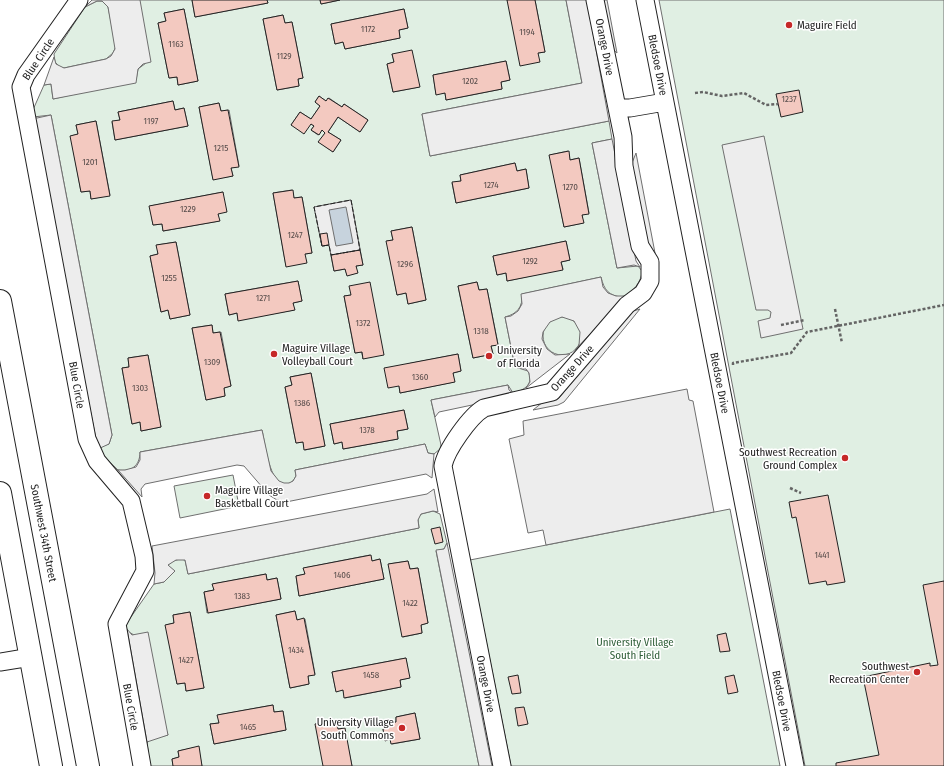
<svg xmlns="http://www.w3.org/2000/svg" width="944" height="766" font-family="'Fira Sans Condensed',sans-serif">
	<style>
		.green { fill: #e0efe3; stroke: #6f6f6f; fill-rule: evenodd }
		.parking { fill: #ededed; stroke: #6f6f6f }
		.water { fill: #c7d3dd; stroke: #6f6f6f }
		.building { fill: #f3c9c0; stroke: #222 }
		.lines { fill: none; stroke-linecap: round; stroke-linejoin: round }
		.minor-casing { stroke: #222; stroke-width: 19 }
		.major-casing { stroke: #222; stroke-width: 24 }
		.path { stroke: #646464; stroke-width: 2.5; stroke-dasharray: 3 2; stroke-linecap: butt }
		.minor { stroke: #fff; stroke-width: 17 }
		.major { stroke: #fff; stroke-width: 22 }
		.fence { stroke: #222; stroke-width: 1; stroke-dasharray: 5 2; stroke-linecap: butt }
		.poi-dot { fill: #c62828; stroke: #fff; stroke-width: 1.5 }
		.labels { text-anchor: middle; stroke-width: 3; stroke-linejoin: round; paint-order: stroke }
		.number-label { font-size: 9px; fill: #564c4a }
		.poi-label { font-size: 11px; fill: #222; stroke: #fff; text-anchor: start }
		.street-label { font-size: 11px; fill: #222; stroke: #fff }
		.park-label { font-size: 11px; fill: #2f5e38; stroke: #fff }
	</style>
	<rect width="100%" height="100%" fill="#fff"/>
	<path class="green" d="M130,0H192L195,17L268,3L267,0H320L321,4L340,0H507L538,53L545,52L535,0H566L582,83L422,114L430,156L609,121L612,139L592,143L617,268L638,266L642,271C642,281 632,294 622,297C609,296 604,290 601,277L522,294C523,307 517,314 505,317L515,367L528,371C534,384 525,390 513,393L508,385L431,400L441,445L440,449L434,454L428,453L425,444L295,470L296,476L293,481C270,498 265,441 262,430L140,452C140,466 131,472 118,470L99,452V447L109,444L112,435L51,115L33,117L32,112L44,85L51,84L53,99L136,80L138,69L146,63ZM184,9L198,81L178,85L177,77L169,78L158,23L166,21L164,13ZM404,9L408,28L399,30L400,38L345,49L343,42L335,44L331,24ZM283,15L285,23L292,22L303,78L298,79L299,86L277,90L263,19ZM392,54L419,87L393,92L387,64L394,62ZM506,61L510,80L501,82L502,89L446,100L445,93L436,94L433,75ZM319,96L326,101L329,98L342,107L344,104L368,120L360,132L338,117L328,132L341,140L333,152L319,142L325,133L322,130L318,135L311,130L314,126L311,124L291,125L300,112L311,119L320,106L315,102ZM173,101L175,110L184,108L188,126L115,140L112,122L120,120L118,112ZM219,103L221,111L229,110L239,166L231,168L233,176L213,179L199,107ZM96,121L110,195L91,199L90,191L81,192L71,136L78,134L76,125ZM568,151L570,160L579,158L589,213L582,215L583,223L564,227L550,155ZM515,163L517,171L526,169L529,188L456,203L452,183L461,181L460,175ZM292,190L294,198L302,197L312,253L305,254L286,266L273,193ZM223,192L218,214L219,221L163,231L162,224L153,225L150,206ZM351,200L363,265L356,266L357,273L347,275L345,269L334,271L329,245L322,246L314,207ZM412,227L426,300L408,304L406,293L397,295L387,241L393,240L391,231ZM566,241L570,260L561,262L563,269L507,281L506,273L497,275L493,256ZM176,242L190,315L170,319L168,310L161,312L150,256L158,254L157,245ZM298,281L302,301L293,303L294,310L238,320L237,313L229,315L225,294ZM477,282L479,290L487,289L498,344L491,346L493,354L473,358L458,286ZM351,295L363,359L362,352L355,353L344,296ZM212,325L213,333L221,332L231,386L224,388L225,396L206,400L192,328ZM458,354L461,371L453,373L454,382L400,393L399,386L407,364ZM148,355L161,427L141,431L140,422L132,424L122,368L129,367L128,358ZM311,373L325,446L305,450L303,442L296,443L285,387L292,385L290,377ZM404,410L408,429L397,431L398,439L343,449L342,442L334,444L330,424Z
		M659,0H944V766H805Z
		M97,1H102L108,7L116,46L113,53L106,59L64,68L60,67L55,62L54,54L85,7Z
		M543 336a19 19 0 1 1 38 0a19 19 0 1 1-38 0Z
		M233,475L239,506L180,518L174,486Z
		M730,509L780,766H511L470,560Z
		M433,511L440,514L447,543L444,549L436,551L479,766H352L344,728L338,729L323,766H202L198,747L178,751L179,757L172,759L173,766H150L147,743L150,739L168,735L134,635L127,631L126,624L154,584L164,582L174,571L168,565L173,561L180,559L185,560L188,574L419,528L418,519L421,514ZM370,555L372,561L380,559L384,579L299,596L296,576L305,574L304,568ZM408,561L410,569L418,568L428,623L421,625L422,633L403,637L389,564ZM266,574L267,580L277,578L281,599L207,613L204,592L214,590L213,584ZM295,611L297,620L305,619L315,674L308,676L309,684L290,688L276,615ZM190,612L204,688L186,691L185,683L177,684L166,625L174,623L173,615ZM406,658L409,678L400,680L401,687L345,698L343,690L336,691L332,672ZM273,705L274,712L283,711L286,730L214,744L210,724L219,723L218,715ZM415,713L420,739L392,744L390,739L385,740L383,729L388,728V724L396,722V717Z"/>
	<path class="parking" d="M92,0H140L151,62L143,64L138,69L136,83L53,99L51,84L44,85L54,57L56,64L64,68L106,59L111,56L115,49L108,7L102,1H97L85,7Z
		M566,0H587L609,121L430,156L422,114L582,83Z
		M601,0H607L617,53L610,47Z
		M31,114L33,117L37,118L51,115L112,435L109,444L98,449Z
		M764,136L803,329L761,338L758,321L770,318L771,312L768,310H756L722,145Z
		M612,139L636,261L640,267L634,265L617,268L592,143Z
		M636,153L655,253L647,246L632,163Z
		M351,200L360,250L331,255L329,245L322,246L314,207Z
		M601,277L603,287L608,293L616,296H626L575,350L579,345L580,332L574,321L562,317L550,322L543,332L542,339L547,349L555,355L570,354L526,388L530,382L529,373L526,369L515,367L505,317L511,316L518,311L522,304L521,294Z
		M640,309L564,402L558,405L533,410L543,402L559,398L630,312Z
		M508,385L509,390L513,393L510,397L439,412L435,417L431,400Z
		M687,389L689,400L693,401L714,512L546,545L543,530L528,533L509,439L524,435L523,421Z
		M262,430L271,471L279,481L284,483H289L293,481L296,476L295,470L425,444L428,453L434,454L432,478L426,474L286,502L277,500L269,495L244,466L237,465L145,484L141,489L142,497L118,470H125L136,467L140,460V452Z
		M434,489L438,512L433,511L421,514L418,520L419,528L188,574L185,560H176L168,565L175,571L164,582L154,584L155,573L152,546L427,494Z
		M447,543L492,766H479L436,550L444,549Z
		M127,629L132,635L148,632L168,735L147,742Z"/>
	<path class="water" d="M346,207L353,243L336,246L329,210Z"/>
	<path class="building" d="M192,0H267L268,3L195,17Z
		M320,0H340L321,4Z
		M507,0H535L545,52L538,53L540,62L520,66Z
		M184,9L198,81L178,85L177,77L169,78L158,23L166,21L164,13Z
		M404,9L408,28L399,30L400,38L345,49L343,42L335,44L331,24Z
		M283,15L285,23L292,22L303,78L298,79L299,86L277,90L263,19Z
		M412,50L420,87L393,92L387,64L394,62L392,54Z
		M506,61L510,80L501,82L502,89L446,100L445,93L436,95L433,75Z
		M799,90L803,112L781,117L776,94Z
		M319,96L326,101L328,98L342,107L344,104L368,120L360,132L338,117L328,132L341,140L333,152L318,142L325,133L322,130L319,135L311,130L314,126L311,124L304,134L291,125L300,112L311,119L320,106L315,102Z
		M173,101L175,110L184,108L188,126L115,140L112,121L120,120L118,112Z
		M219,103L221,111L228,110L239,167L231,168L233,176L213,180L199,107Z
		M96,121L110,196L91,199L90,191L81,192L70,136L78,134L76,125Z
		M569,151L570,160L579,158L589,214L582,215L584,223L564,227L549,155Z
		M515,163L517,171L526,169L529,188L456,203L452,182L461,181L460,175Z
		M293,190L294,198L302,197L312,253L305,254L307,263L286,267L273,193Z
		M223,192L227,212L218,214L220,221L163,231L162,224L153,225L149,206Z
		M412,227L426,300L408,304L406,293L397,295L386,241L393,240L391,231Z
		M327,233L329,245L322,246L320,234Z
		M566,241L570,260L561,262L563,270L507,281L506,273L497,275L493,256Z
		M176,242L190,315L170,319L168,310L161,312L150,256L158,254L156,245Z
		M360,250L363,265L356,266L358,273L347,276L345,269L334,271L331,255Z
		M298,281L302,301L293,303L295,310L238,321L237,313L229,315L225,294Z
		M370,282L384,355L363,359L362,352L355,353L344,296L351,295L349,286Z
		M477,282L479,290L487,289L498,345L491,346L493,354L473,358L458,286Z
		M212,325L213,333L220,332L231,386L224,388L225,396L206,400L192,328Z
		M458,354L461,371L453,373L455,382L400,393L399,386L388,388L384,368Z
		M148,355L161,427L141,431L140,422L132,424L122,368L129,367L128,358Z
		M311,373L325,446L304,450L303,442L296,443L285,387L292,385L290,377Z
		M404,410L408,429L397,431L398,439L343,449L342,442L334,444L330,424Z
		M828,495L845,582L827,585L826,581L809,584L796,517L792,518L789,502Z
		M440,527L443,542L435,544L431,529Z
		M371,555L372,561L380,559L384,579L299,596L296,576L305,574L303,568Z
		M408,561L410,569L418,568L428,623L421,625L422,633L402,637L388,564Z
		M266,574L267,580L277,578L281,599L208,613L204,592L214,590L212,584Z
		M944,581V766H836V763L879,755L863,677L930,663V666L938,665L923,585Z
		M295,611L297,620L304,618L315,675L308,676L309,684L290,688L276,615Z
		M190,612L204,688L186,691L185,683L177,684L165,625L174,623L173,615Z
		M726,633L730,651L720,652L717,635Z
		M406,658L410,678L400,680L401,687L344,698L343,690L336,692L332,672Z
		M518,675L521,693L512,694L508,677Z
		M734,675L738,692L728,694L725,677Z
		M273,705L274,712L283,711L286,730L214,744L210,724L219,723L217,715Z
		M524,707L528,724L518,726L515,708Z
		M415,713L420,739L391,744L390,739L385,741L383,729L388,728L387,724L396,722V717Z
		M336,720L338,729L345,728L352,766H323L315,724Z
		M199,746L202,766H173L172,759L179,757L178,751Z"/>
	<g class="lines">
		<g class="minor-casing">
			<path id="minor" d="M79,0L26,75L21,87L87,439L97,461L131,501L144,556L145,571L117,624L142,766
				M645,0L795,766
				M617,108H630L665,102
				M0,662L31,657
				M502,766L443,466C446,450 470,416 484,408L552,392L627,305L643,293L650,281V262L640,246L624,166L623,137L595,0"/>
		</g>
		<g class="major-casing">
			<path id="major" d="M0,301L88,766
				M0,493L51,766"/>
		</g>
		<path class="path" d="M695,93L703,92L722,96L744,93L766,105L778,104
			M835,309L842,343
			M781,325L805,320
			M733,365V363L791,353L807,332L944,305
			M790,488L801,493"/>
		<use href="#minor" class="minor"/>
		<use href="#major" class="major"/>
		<path class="fence" d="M351,200L360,250L331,255L329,245L322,246L314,207Z"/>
	</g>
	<g class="poi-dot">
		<circle cx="789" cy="25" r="4"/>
		<circle cx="274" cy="354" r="4"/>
		<circle cx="489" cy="356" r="4"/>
		<circle cx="845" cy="458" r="4"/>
		<circle cx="207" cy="496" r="4"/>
		<circle cx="917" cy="672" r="4"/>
		<circle cx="402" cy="728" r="4"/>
	</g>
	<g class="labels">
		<g class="number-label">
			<text x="368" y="32">1172</text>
			<text x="527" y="35">1194</text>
			<text x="176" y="47">1163</text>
			<text x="284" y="59">1129</text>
			<text x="470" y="84">1202</text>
			<text x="789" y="102">1237</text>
			<text x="151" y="124">1197</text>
			<text x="221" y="151">1215</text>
			<text x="90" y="165">1201</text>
			<text x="491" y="188">1274</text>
			<text x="570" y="190">1270</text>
			<text x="188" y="212">1229</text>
			<text x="295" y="238">1247</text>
			<text x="530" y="264">1292</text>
			<text x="405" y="267">1296</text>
			<text x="169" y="281">1255</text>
			<text x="263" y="301">1271</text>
			<text x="363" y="326">1372</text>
			<text x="481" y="334">1318</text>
			<text x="212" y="365">1309</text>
			<text x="420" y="380">1360</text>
			<text x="140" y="391">1303</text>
			<text x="302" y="406">1386</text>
			<text x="367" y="433">1378</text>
			<text x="822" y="558">1441</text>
			<text x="342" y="578">1406</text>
			<text x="242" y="599">1383</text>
			<text x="410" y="606">1422</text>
			<text x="296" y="653">1434</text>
			<text x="186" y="663">1427</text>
			<text x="371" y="678">1458</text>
			<text x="248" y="730">1465</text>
		</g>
		<g class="poi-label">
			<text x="797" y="29">Maguire Field</text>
			<text x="282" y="352">Maguire Village<tspan x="282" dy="13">Volleyball Court</tspan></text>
			<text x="497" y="354">University<tspan x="497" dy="13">of Florida</tspan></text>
			<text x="837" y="456" text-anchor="end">Southwest Recreation<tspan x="837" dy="13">Ground Complex</tspan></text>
			<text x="215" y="494">Maguire Village<tspan x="215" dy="13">Basketball Court</tspan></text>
			<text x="909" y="670" text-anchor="end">Southwest<tspan x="909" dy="13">Recreation Center</tspan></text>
			<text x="394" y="726" text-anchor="end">University Village<tspan x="394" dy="13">South Commons</tspan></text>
		</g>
		<g class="street-label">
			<text transform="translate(605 47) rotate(79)" y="4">Orange Drive</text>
			<text transform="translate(38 59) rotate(-56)" y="4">Blue Circle</text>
			<text transform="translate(658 65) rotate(79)" y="4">Bledsoe Drive</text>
			<text transform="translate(572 368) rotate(-48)" y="4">Orange Drive</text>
			<text transform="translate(720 383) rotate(79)" y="4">Bledsoe Drive</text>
			<text transform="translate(77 385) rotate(80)" y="4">Blue Circle</text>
			<text transform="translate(44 533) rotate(79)" y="4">Southwest 34th Street</text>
			<text transform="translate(486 684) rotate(79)" y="4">Orange Drive</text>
			<text transform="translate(782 701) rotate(79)" y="4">Bledsoe Drive</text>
			<text transform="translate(131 707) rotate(80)" y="4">Blue Circle</text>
		</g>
		<g class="park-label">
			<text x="635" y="646">University Village<tspan x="635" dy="13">South Field</tspan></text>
		</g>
	</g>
</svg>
